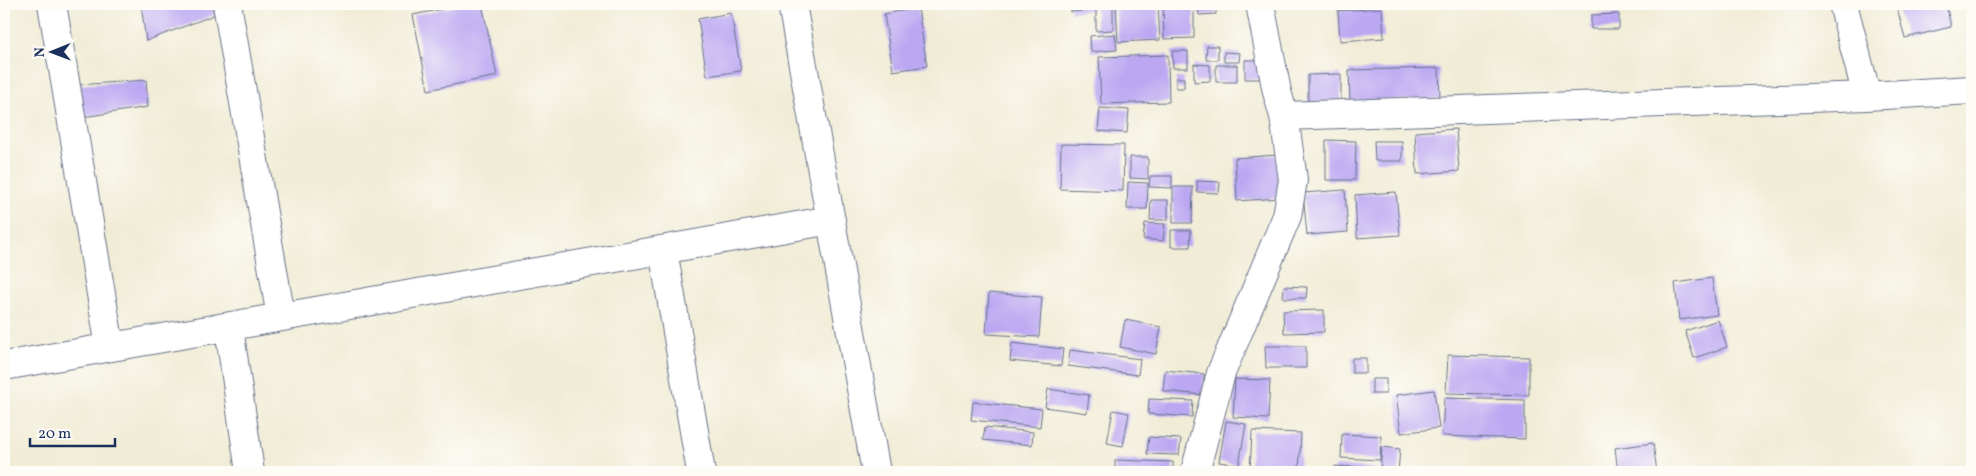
<svg xmlns="http://www.w3.org/2000/svg" width="1976" height="476" font-family="Vollkorn,serif">
	<style>
		.building { fill: #bba7f2 }
		.lines { fill: none; stroke-linecap: round; stroke-linejoin: round }
		.minor-casing { stroke: #667188; stroke-width: 30 }
		.minor { stroke: #fff; stroke-width: 28 }
	</style>
	<rect width="100%" height="100%" fill="#fdfcf7"/>
	<filter id="ink" filterUnits="userSpaceOnUse"><feTurbulence type="fractalNoise" baseFrequency=".02" numOctaves="2"/><feDisplacementMap in="SourceGraphic" scale="10" xChannelSelector="R" yChannelSelector="G"/><feConvolveMatrix kernelMatrix="1 2 1 2 8 2 1 2 1" color-interpolation-filters="sRGB"/></filter>
	<filter id="wash" filterUnits="userSpaceOnUse"><feTurbulence type="fractalNoise" baseFrequency=".0096" numOctaves="4" result="noise"/><feDisplacementMap in="SourceGraphic" scale="20" xChannelSelector="R" yChannelSelector="G"/><feGaussianBlur stdDeviation="1.12" result="paint"/><feColorMatrix in="noise" values="0 0 0 0 0 0 0 0 0 0 0 0 0 0 0 0 0 1.4 0 .05"/><feComposite in="paint" operator="in"/></filter>
	<g filter="url(#wash)">
		<rect width="100%" height="100%" fill="#f1ecd6"/>
		<g id="blocks">
			<path class="building" d="M141,4H212L214,15L146,41Z
				M467,4H482L497,76L428,90L413,15Z
				M1070,4H1092L1093,10L1071,12Z
				M1096,4H1113V30L1096,31Z
				M1163,4H1194V38L1164,39Z
				M1198,4H1216V14L1199,15Z
				M1896,4H1946L1951,27L1905,38Z
				M1955,4H1972V5L1956,8Z
				M1158,5L1160,40L1118,42L1116,7Z
				M918,8L927,66L893,71L884,14Z
				M1382,8L1384,38L1340,41L1338,11Z
				M731,13L741,71L707,76L698,19Z
				M1619,14V29H1591V15Z
				M1115,34L1117,50L1091,52L1090,36Z
				M1207,46H1218V60H1206Z
				M1172,51H1188V68H1173Z
				M1224,52L1240,53L1239,62H1224Z
				M1168,55L1169,102L1101,104L1099,57Z
				M1245,60H1269V79H1245Z
				M1194,64L1210,65V81L1194,82Z
				M1216,65H1237V82H1216Z
				M1439,68L1440,99L1350,101L1349,70Z
				M1341,74V104H1308V75Z
				M1176,78H1184V88H1176Z
				M146,80L148,107L83,117L78,85Z
				M1100,108L1129,110L1127,133L1098,131Z
				M1456,129L1459,171L1417,174L1415,132Z
				M1326,140L1356,141L1355,180H1326Z
				M1374,141H1402V161H1375Z
				M1061,144L1124,145L1123,191L1060,189Z
				M1277,155L1280,198L1237,201L1235,158Z
				M1130,157H1148V179L1130,178Z
				M1150,176H1172V188L1149,187Z
				M1197,181L1220,182L1219,193L1197,192Z
				M1128,182L1148,183L1147,209H1127Z
				M1173,187H1193L1192,223H1173Z
				M1345,190L1348,232L1307,235L1303,193Z
				M1396,192L1400,235L1357,238L1355,195Z
				M1151,200H1168V220H1150Z
				M1145,223L1165,224L1163,241L1143,239Z
				M1171,230H1191L1190,247H1171Z
				M1712,278L1717,315L1679,320L1675,283Z
				M1284,286L1307,287L1306,298H1283Z
				M989,293L1042,297L1039,337L986,334Z
				M1324,310V332L1284,333L1283,311Z
				M1125,320L1161,327L1156,354L1120,347Z
				M1718,320L1727,347L1694,358L1685,331Z
				M1012,343L1063,349L1061,366L1010,361Z
				M1265,346H1306V368H1266Z
				M1070,350L1140,359L1138,375L1068,366Z
				M1448,355L1529,357V395L1446,393Z
				M1352,358H1366V373H1352Z
				M1165,370L1204,374L1203,395L1163,391Z
				M1235,379L1270,380L1268,419L1233,417Z
				M1372,379H1386V394H1372Z
				M1048,389L1089,395L1087,413L1045,407Z
				M1434,390L1439,428L1401,433L1396,395Z
				M1444,398L1525,400V439L1442,436Z
				M1149,399L1193,401L1192,417L1148,414Z
				M973,402L1042,409L1040,427L971,420Z
				M1113,410L1129,413L1123,446L1107,443Z
				M1226,421L1246,424L1239,465L1219,462Z
				M985,427L1033,432L1032,445L983,440Z
				M1252,431L1301,433L1299,472H1250Z
				M1342,434L1381,436L1380,460L1341,458Z
				M1149,437L1181,439L1179,455L1147,454Z
				M1653,443L1657,472H1618L1615,448Z
				M1382,447L1400,449L1398,472H1380Z
				M1115,460L1173,462V472H1115Z
				M1335,466L1374,468L1373,472H1334Z"/>
		</g>
	</g>
	<g filter="url(#ink)">
		<use href="#blocks" fill-opacity="0" stroke="#667188" stroke-width="1"/>
		<g class="lines">
			<g class="minor-casing">
				<path id="minor" d="M52,4L110,347
					M227,4L281,317
					M792,4L876,472
					M1843,4L1867,96
					M1284,116L1867,96L1972,90
					M663,250L701,472
					M229,328L250,472
					M4,366L831,220
					M1195,472L1221,373L1287,216L1293,180L1284,116L1277,92L1260,4"/>
			</g>
			<use href="#minor" class="minor"/>
		</g>
	</g>
	<rect width="1976" height="476" fill="none" stroke="#fdfcf7" stroke-width="20"/>
	<g transform="translate(52 52) rotate(269)" stroke="#fdfcf7" stroke-width="4" paint-order="stroke">
	<path d="M0-4L9 19L0 12L-9 19Z" fill="#1b2f5e"/>
	<text y="-8" font-size="14" font-weight="bold" text-anchor="middle" fill="#1b2f5e">N</text>
	</g>
	<path d="M30 438v8h85v-8" fill="none" stroke="#1b2f5e" stroke-width="2.5"/>
	<text x="38" y="438" font-size="15" fill="#1b2f5e" stroke="#fdfcf7" stroke-width="4" paint-order="stroke">20 m</text>
</svg>
